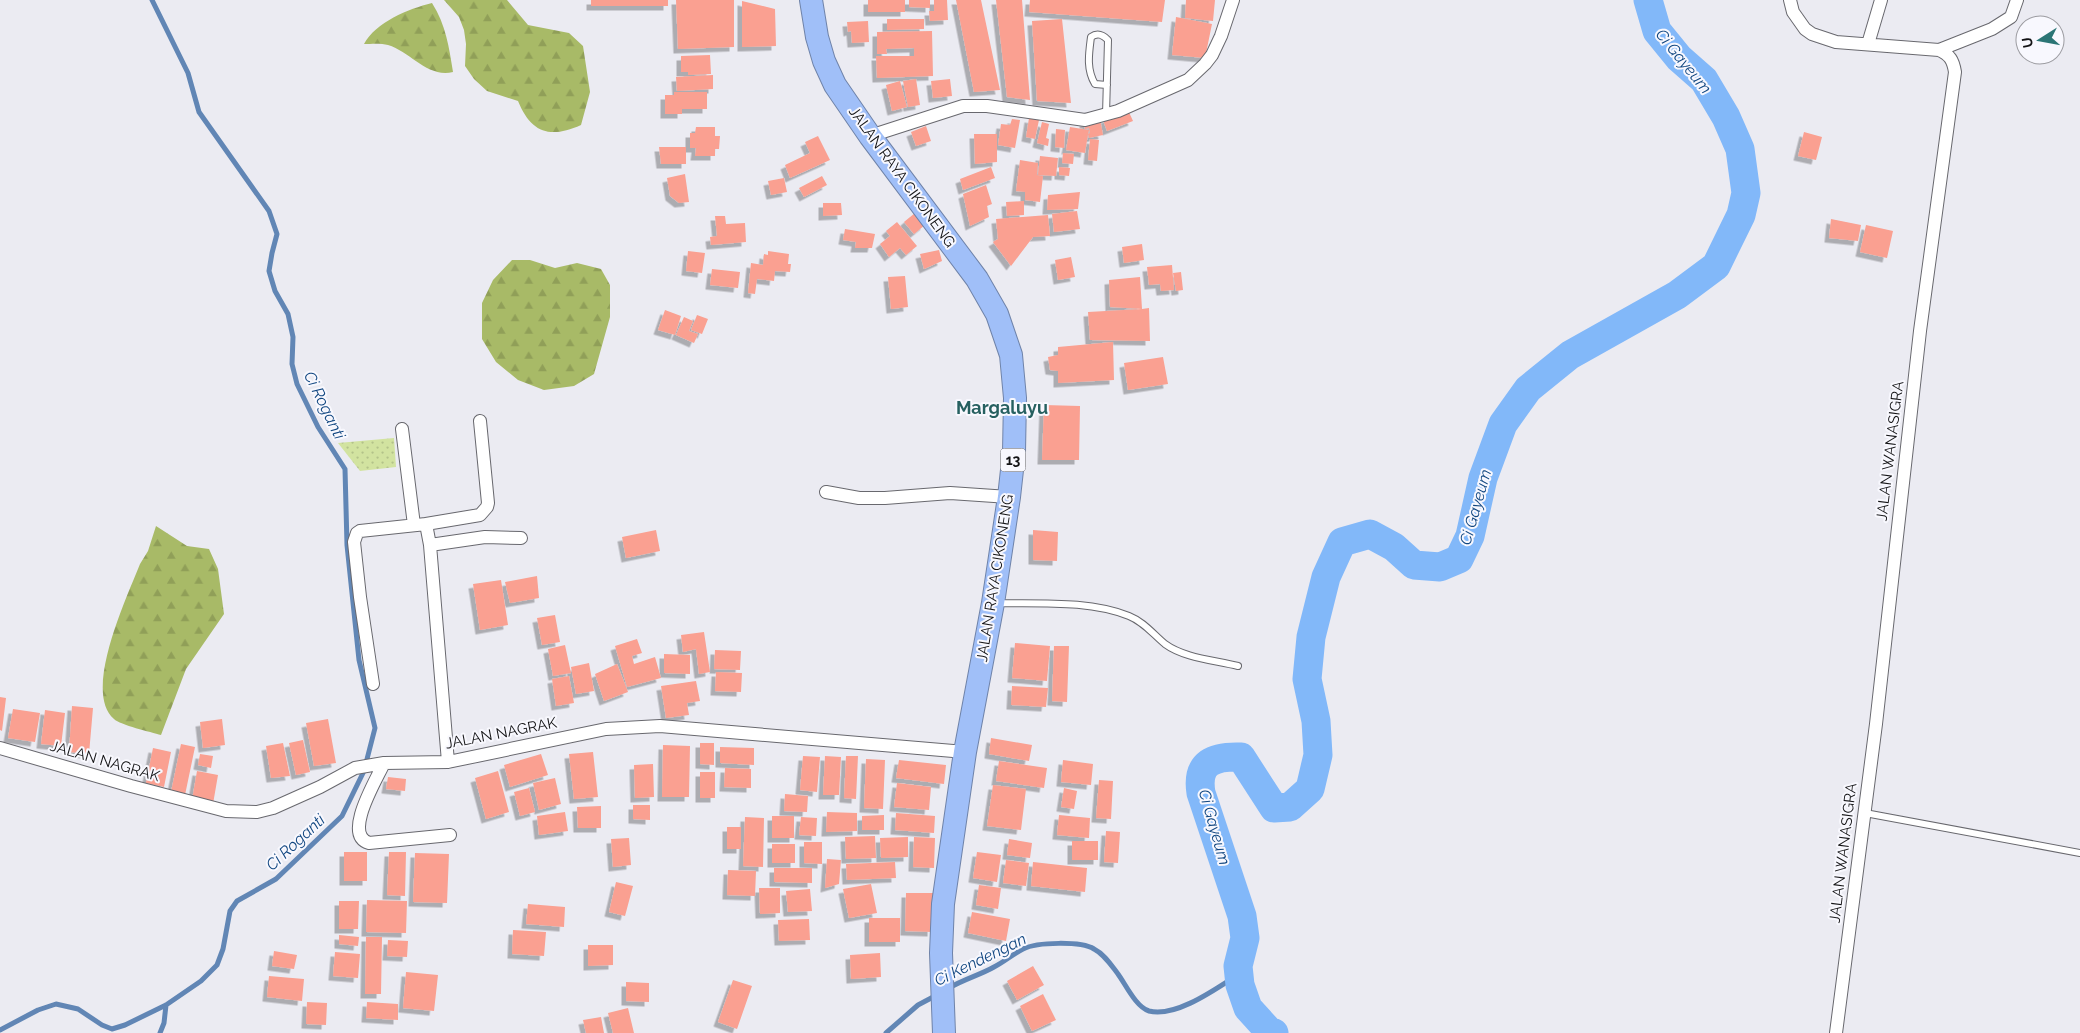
<svg xmlns="http://www.w3.org/2000/svg" width="2080" height="1033" font-family="Raleway,sans-serif">
	<style>
		.grass { fill: url(#grass-dots) }
		.forest { fill: url(#forest-firs) }
		.lines { fill: none; stroke-linecap: round; stroke-linejoin: round }
		.stream { stroke: #6186b5; stroke-width: 5 }
		.river { stroke: #82b8f9; stroke-width: 29 }
		.building { fill: #faa091; filter: url(#shadow) }
		.lane-casing { stroke: #68686e; stroke-width: 8 }
		.street-casing { stroke: #68686e; stroke-width: 14 }
		.highway-casing { stroke: #6f83a9; stroke-width: 24 }
		.lane { stroke: #fff; stroke-width: 6 }
		.street { stroke: #fff; stroke-width: 12 }
		.highway { stroke: #a0bff8; stroke-width: 22 }
		.labels { text-anchor: middle; stroke-width: 4; stroke-linejoin: round; paint-order: stroke }
		.shield { fill: #f8f8fe; stroke: #58585b; stroke-width: 1 }
		.shield-label { font-size: 14px; font-weight: bold; fill: #131315 }
		.street-label { font-size: 15px; fill: #131315; stroke: #f8f8fe }
		.water-label { font-size: 16px; font-style: italic; fill: #104680; stroke: #f8f8fe }
		.quarter-label { font-size: 18px; font-weight: bold; fill: #266060; stroke: #f8f8fe }
	</style>
	<defs>
		<pattern id="grass-dots" width="8" height="8" patternUnits="userSpaceOnUse" patternTransform="scale(1.25)"><rect width="8" height="8" fill="#d2e3a0"/><path d="M2 2h.1M6 6h.1" fill="none" stroke="#b3c289" stroke-width="1.8" stroke-linecap="round"/></pattern>
		<pattern id="forest-firs" width="22" height="20" patternUnits="userSpaceOnUse" patternTransform="scale(1.25)"><rect width="22" height="20" fill="#a8ba67"/><path d="M5 1l3.5 6h-7zM16 11l3.5 6h-7z" fill="#909f58"/></pattern>
		<filter id="shadow"><feDropShadow dx="-4.5" dy="4.5" stdDeviation="0" flood-color="#0004"/></filter>
	</defs>
	<rect width="100%" height="100%" fill="#ebebf2"/>
	<path class="grass" d="M394,438L396,467L360,471L338,443Z"/>
	<path class="forest" d="M444,0H507L528,25L569,33L583,46L590,92L581,125C550,139 531,133 518,101L487,91L474,79L465,66L466,44L464,30L459,17Z
		M432,3C446,25 449,47 453,72C427,78 411,52 388,45C381,43 371,44 364,44C376,22 408,9 432,3Z
		M512,260H530L555,268L577,263L601,269L610,285V317L594,374L574,386L544,390L518,380L496,362L482,339V303L493,280Z
		M156,526L187,546L209,549L218,569L224,614L186,669L161,735C151,732 120,725 114,719C82,692 127,597 140,564L148,551Z"/>
	<g class="lines">
		<path class="stream" d="M152,0L188,73L199,112L269,211L277,234L272,253L269,271L275,291L288,314L293,337L292,364L297,384L318,427L345,469L347,545L359,660L375,728L366,763
			M949,988C964,979 980,975 994,967C1004,962 1013,954 1023,949C1037,942 1081,941 1094,949C1104,954 1111,965 1118,974C1126,985 1136,1007 1149,1011C1176,1018 1217,988 1239,974
			M0,1030L38,1010L56,1004L78,1009L102,1025L112,1029L125,1025L166,1005L201,981L217,965L223,949L230,911L237,901L276,879L342,816L363,773
			M160,1033L164,1023L166,1005
			M886,1033L918,1005L935,996"/>
		<path class="river" d="M1274,1033L1268,1030L1248,1008L1240,985L1238,966L1245,938L1242,916L1201,793C1196,762 1214,756 1241,757L1274,808L1290,807L1310,789L1318,755L1316,721L1307,679L1311,637L1326,577L1342,542L1370,534L1394,547L1414,565L1440,567L1459,559L1470,536L1483,478L1503,424L1528,389L1570,355L1677,295L1716,266L1741,215L1746,193L1740,149L1726,117L1704,80L1679,58L1657,31L1648,0"/>
	</g>
	<path class="building" d="M591,0H668V6H591Z
		M676,0H734V47L678,49Z
		M868,0H905V12H868Z
		M909,0H930V8L909,7Z
		M934,0H947L948,20L930,21L929,11H934Z
		M956,0H981L1000,90L974,92Z
		M996,0H1022L1030,100L1007,97Z
		M1030,0H1165L1162,22L1029,12Z
		M1186,0H1215L1213,21L1185,18Z
		M742,1L775,9L776,46L742,47Z
		M1176,17L1212,24L1205,58L1172,55Z
		M887,19H924V29L887,30Z
		M1062,19L1071,103L1037,101L1032,21Z
		M868,21L869,42L852,43L851,31L848,32L847,22Z
		M932,31L933,76L877,78L876,56H914V48L886,49L887,54H877V32Z
		M710,55L711,74L688,75V72H681V56Z
		M713,75V89L677,91L676,77Z
		M916,79L920,105L908,107L903,81Z
		M950,79L952,96L933,98L931,81Z
		M900,81L907,107L892,111L886,85Z
		M674,92H707V109H682V114H665V95H674Z
		M1128,110L1133,121L1107,131L1103,120Z
		M1029,118L1039,120L1035,139L1026,137Z
		M1012,119L1020,120L1015,148L998,145L1001,124L1010,125Z
		M1100,119L1103,135L1089,138L1088,134L1085,153L1066,150L1070,127L1089,130L1088,134L1090,133L1089,128L1085,129L1084,122Z
		M1042,122L1049,124L1046,138L1049,139L1048,146L1037,143Z
		M926,126L931,141L916,146L911,132Z
		M696,127H715V136H720L719,149H715V156H695L696,148H690V133H695Z
		M1056,129L1065,130L1064,148L1055,147Z
		M1804,132L1822,137L1816,160L1798,156Z
		M974,134H997V162L975,164Z
		M818,136L830,160L790,178L785,165L810,153L805,142Z
		M1090,139L1099,140L1097,161L1088,160Z
		M659,147H686V164H661Z
		M1063,153L1074,154L1073,164L1062,163Z
		M1040,156L1058,158L1056,176L1038,175Z
		M1020,160L1038,163L1037,175L1043,176L1040,202L1025,200V192L1016,191Z
		M991,167L995,178L963,190L960,179Z
		M1059,167L1070,168L1069,176L1059,175Z
		M685,174L689,202L679,203L670,196L667,178Z
		M822,176L827,185L804,197L799,188Z
		M784,178L787,192L771,195L768,181Z
		M986,185L992,204L987,206L989,217L970,226L963,194Z
		M1080,192L1078,209L1047,210L1048,195Z
		M1024,201V215L1007,216L1006,202Z
		M823,203H841L842,215L823,216Z
		M1077,211L1080,229L1054,232L1052,214Z
		M915,213L925,225L914,234L904,222Z
		M1048,215L1050,236L1033,237L1011,266L993,242L998,239L996,219Z
		M715,216H725L726,224L745,223L746,242L711,245L710,237L717,236Z
		M1831,219L1861,225L1858,241L1829,238Z
		M897,222L917,246L906,255L900,248L889,257L880,244L890,236L886,231Z
		M1866,225L1893,231L1887,258L1860,252Z
		M845,229L875,234L872,248H855L856,242L843,240Z
		M1142,244L1144,260L1124,263L1122,247Z
		M939,250L942,261L924,269L920,254Z
		M688,251L705,253L702,273L686,271Z
		M768,251L789,254L788,264H791L790,272L775,271L774,281L757,279L755,294L748,293L751,263L763,265L764,254L768,255Z
		M1071,257L1075,277L1058,280L1055,260Z
		M1172,265L1174,290L1161,291L1160,284L1149,285L1147,267Z
		M712,269L740,272L738,288L710,285Z
		M1181,272L1183,290L1176,291L1173,273Z
		M905,276L908,307L891,309L888,277Z
		M1140,277L1142,309L1149,308L1150,341L1090,340L1088,312L1142,309L1110,307L1109,280Z
		M665,310L681,316L675,335L658,330Z
		M697,315L708,319L702,334L691,330Z
		M684,317L693,321L689,331L698,334L694,343L676,335Z
		M1113,342L1114,380L1058,383V371L1050,370L1048,357L1058,355V347Z
		M1163,357L1168,384L1128,390L1124,363Z
		M1044,405L1080,406L1079,460H1042Z
		M656,530L660,551L626,558L622,537Z
		M1033,530L1058,532L1057,561L1033,560Z
		M537,576L539,598L510,603L505,582Z
		M501,580L508,625L480,630L473,584Z
		M555,615L560,642L542,645L537,618Z
		M704,632L710,672L699,674L696,649L683,652L681,635Z
		M637,639L642,653L632,656L634,664L655,657L661,678L627,687L615,646Z
		M1015,643L1050,646L1047,681L1012,678Z
		M565,645L571,673L553,676L548,649Z
		M1054,646H1069L1067,702L1052,701Z
		M715,650L741,651L740,670L714,669Z
		M664,654L690,655V674L664,673Z
		M589,663L594,691L576,694L571,667Z
		M617,664L628,692L604,701L595,674Z
		M716,672L742,673L741,692L715,691Z
		M569,676L574,703L556,706L552,679Z
		M696,681L700,701L687,703L689,715L666,718L661,686Z
		M1012,686L1048,688L1046,707L1011,705Z
		M0,697L6,698L2,731L0,730Z
		M72,706L93,708L89,754L69,752Z
		M13,709L40,713L35,742L8,738Z
		M45,710L65,713L61,746L41,744Z
		M222,719L225,745L203,748L200,722Z
		M328,719L336,763L314,766L306,723Z
		M991,738L1032,745L1029,761L989,754Z
		M303,740L310,772L296,775L289,743Z
		M283,743L290,776L271,778L266,746Z
		M700,743H714V765L700,764Z
		M181,744L195,747L185,795L171,792Z
		M663,745L690,746L689,797H662Z
		M720,747L754,748V765L720,763Z
		M153,748L171,752L164,787L146,783Z
		M593,752L598,797L574,799L569,754Z
		M200,754L213,756L211,768L198,765Z
		M541,754L548,775L510,787L504,765Z
		M803,756L820,757L817,792L800,790Z
		M825,756L841,757L839,795H823Z
		M846,756H858L856,799L844,798Z
		M866,759L885,760L883,809L864,808Z
		M899,760L946,765L944,784L896,778Z
		M1063,760L1093,764L1091,785L1061,782Z
		M999,761L1047,768L1044,788L996,781Z
		M653,764L654,797L635,798L634,765Z
		M725,768L751,769V788L724,787Z
		M197,771L218,775L213,804L192,800Z
		M498,771L509,812L486,819L475,778Z
		M700,772H715V798H700Z
		M388,777L406,779L405,791L386,789Z
		M555,778L561,804L539,810L533,783Z
		M1099,780L1113,781L1111,819L1096,818Z
		M897,783L931,787L929,810L894,807Z
		M993,785L1026,789L1021,830L987,826Z
		M529,788L535,812L520,816L514,792Z
		M1064,788L1077,791L1074,809L1061,807Z
		M785,794L808,796L807,812L784,811Z
		M633,805H650V820L633,819Z
		M601,806V828H578L577,807Z
		M565,812L568,831L539,835L537,816Z
		M827,812L857,813V831L826,832Z
		M896,813L935,816L934,833L895,830Z
		M884,815V830H862V816Z
		M1059,815L1090,818L1089,838L1057,835Z
		M772,816H794V838H772Z
		M745,817L764,818L763,867L743,866Z
		M801,817L817,818L816,836L799,835Z
		M727,827H741V849H727Z
		M1106,831L1120,832L1118,863L1104,862Z
		M875,836L876,858L846,859L845,837Z
		M908,837V857L881,858L880,838Z
		M914,837L935,838L934,868L913,867Z
		M629,838L631,865L613,867L611,839Z
		M1009,839L1032,843L1030,858L1007,855Z
		M1072,841H1098V860H1072Z
		M804,842H822V864L804,863Z
		M772,844H795V863H772Z
		M344,852H367V881H344Z
		M389,852H406L405,896L387,895Z
		M977,852L1001,855L997,882L973,878Z
		M415,853L449,854L447,903L413,902Z
		M827,859L841,860L839,884L825,888Z
		M1006,860L1029,863L1026,886L1003,883Z
		M895,862L896,878L847,880L846,864Z
		M1033,862L1087,868L1085,892L1031,886Z
		M774,868H812V883L774,882Z
		M728,870L756,871L755,896L727,895Z
		M616,882L633,886L625,916L609,912Z
		M871,884L877,913L849,918L843,889Z
		M979,885L1001,888L998,909L976,905Z
		M759,888H780V913L760,914Z
		M810,889L812,911L788,912L786,891Z
		M906,893H933L932,932L905,931Z
		M367,900L407,901L406,933L366,932Z
		M339,901H359L358,929H339Z
		M528,904L565,907L564,927L526,924Z
		M972,912L1010,919L1006,941L968,933Z
		M869,918H900V942H869Z
		M809,919L810,940L779,941L778,920Z
		M513,930L546,932L544,956L512,954Z
		M339,935L359,937L358,946L339,944Z
		M366,937H382L381,994H365Z
		M388,940L408,941L407,957L387,956Z
		M588,945H613V965L588,966Z
		M274,951L297,955L294,969L272,966Z
		M335,952L360,954L358,978L333,976Z
		M880,953L881,977L851,979L850,955Z
		M1033,966L1044,985L1017,1000L1007,981Z
		M406,972L438,975L434,1011L403,1008Z
		M269,976L304,979L302,1001L267,997Z
		M733,980L752,986L737,1029L718,1022Z
		M626,982L649,983V1002L626,1001Z
		M1043,994L1056,1020L1032,1031L1020,1006Z
		M307,1002L327,1003L326,1025L306,1024Z
		M367,1002L398,1004V1020L366,1018Z
		M628,1008L634,1033H613L608,1013Z
		M601,1017L604,1033H586L583,1020Z"/>
	<g class="lines">
		<g class="lane-casing">
			<path id="lane" d="M1106,115L1108,40C1103,35 1098,32 1091,37C1089,53 1086,69 1095,84L1107,85
				M996,603C1039,604 1089,600 1129,616C1144,622 1153,634 1165,644C1184,658 1214,660 1238,666
				M1865,813L2080,853"/>
		</g>
		<g class="street-casing">
			<path id="street" d="M1790,0L1793,12L1805,29L1812,34L1836,42L1939,50C1950,55 1953,60 1955,72L1920,331L1876,724L1836,1033
				M1868,44L1881,0
				M1939,50L1992,29L2011,17L2017,0
				M870,136L963,106H987L1085,120L1118,111L1188,80L1205,64L1212,55L1221,36L1233,0
				M402,429L414,525
				M826,492L859,498H885L950,493L1009,497
				M426,524L430,545L448,762
				M430,545L485,537L521,538
				M373,684L360,597L354,542L357,533L360,531L426,524L480,515L487,507L488,503L480,421
				M0,748L131,786L226,811L257,812L273,808L320,787L355,768L384,763L448,762L606,729L660,726L965,752
				M384,763C377,779 342,835 369,843L450,835"/>
		</g>
		<g class="highway-casing">
			<path id="highway" d="M811,0L817,37L824,61L835,85L870,136L977,279L997,314L1011,355L1015,398L1014,452L1009,497L993,603L965,752L943,904L941,953L944,1033"/>
		</g>
		<use href="#lane" class="lane"/>
		<use href="#street" class="street"/>
		<use href="#highway" class="highway"/>
	</g>
	<g class="labels">
		<rect class="shield" x="1000.5" y="448.5" width="25" height="23" rx="4"/>
		<g class="shield-label">
			<text x="1013" y="465">13</text>
		</g>
		<g class="street-label">
			<text transform="translate(902 177) rotate(54)" y="5">JALAN RAYA CIKONENG</text>
			<text transform="translate(1890 451) rotate(-83)" y="5">JALAN WANASIGRA</text>
			<text transform="translate(995 578) rotate(-81)" y="5">JALAN RAYA CIKONENG</text>
			<text transform="translate(501 733) rotate(-11)" y="5">JALAN NAGRAK</text>
			<text transform="translate(105 761) rotate(16)" y="5">JALAN NAGRAK</text>
			<text transform="translate(1843 853) rotate(-83)" y="5">JALAN WANASIGRA</text>
		</g>
		<g class="water-label">
			<text transform="translate(1684 61) rotate(51)" y="6">Ci Gayeum</text>
			<text transform="translate(325 405) rotate(64)" y="6">Ci Roganti</text>
			<text transform="translate(1475 507) rotate(-74)" y="6">Ci Gayeum</text>
			<text transform="translate(1215 827) rotate(74)" y="6">Ci Gayeum</text>
			<text transform="translate(295 842) rotate(-43)" y="6">Ci Roganti</text>
			<text transform="translate(980 959) rotate(-26)" y="6">Ci Kendengan</text>
		</g>
		<g class="quarter-label">
			<text x="1002" y="414">Margaluyu</text>
		</g>
	</g>
	<g transform="translate(2040 40) rotate(259)"><circle r="24" fill="#f8f8fe" stroke="#9c9ca1"/>
	<path d="M0-4L9 19L0 12L-9 19Z" fill="#2b7575"/>
	<text y="-8" font-size="14" font-weight="bold" text-anchor="middle" fill="#131315">U</text>
	</g>
</svg>
